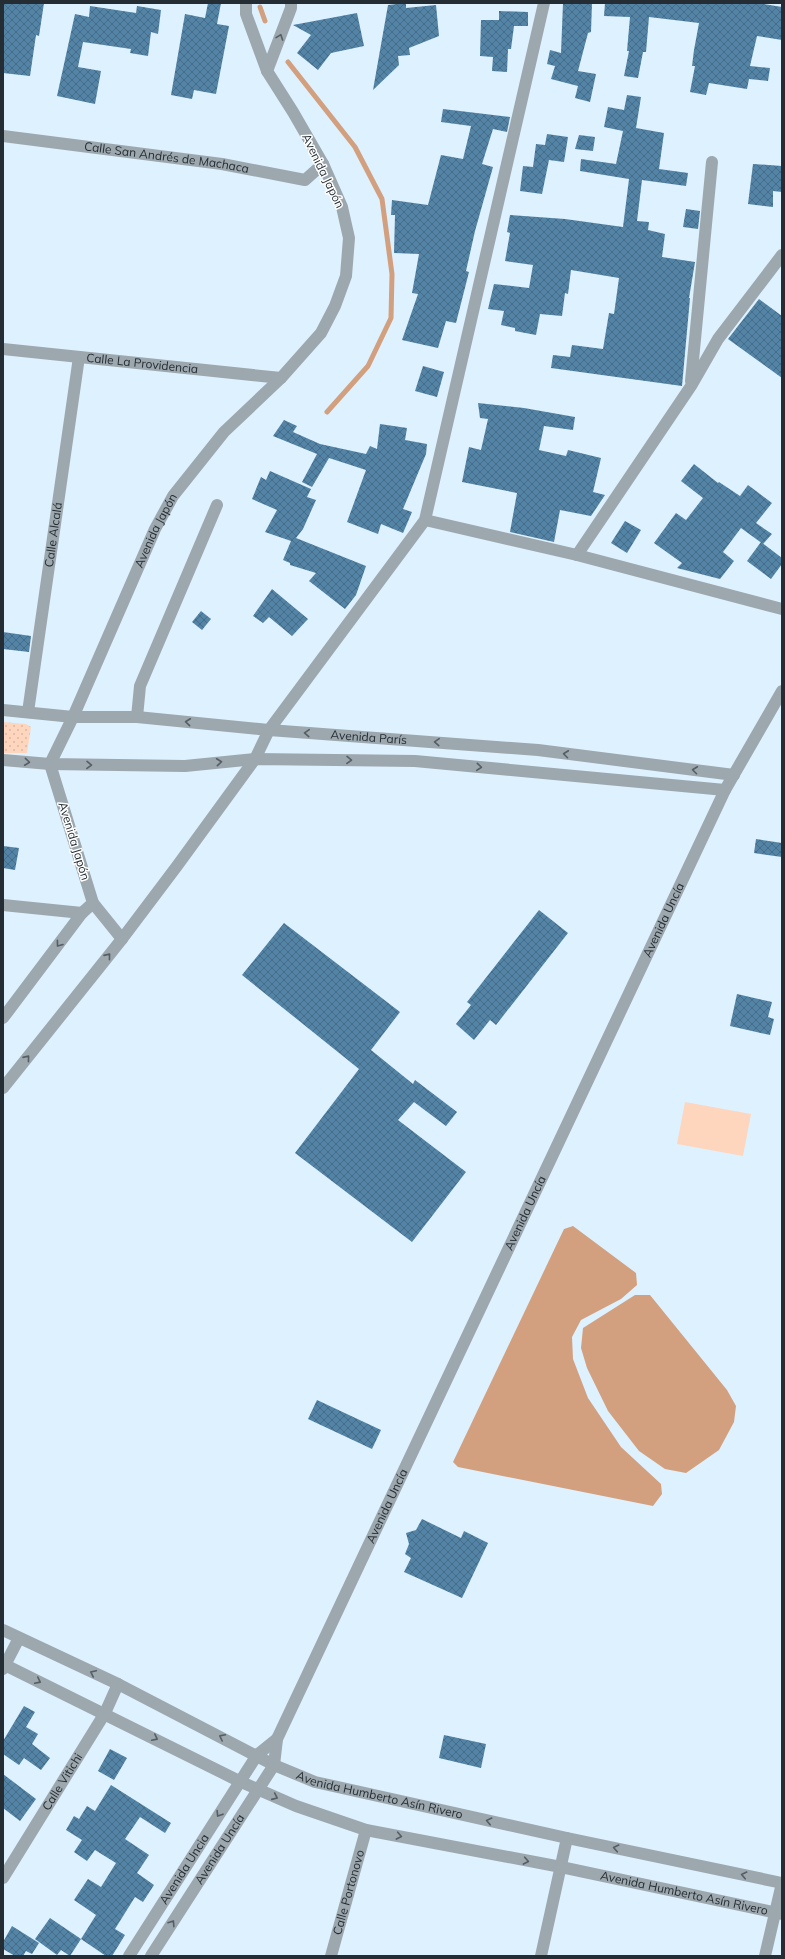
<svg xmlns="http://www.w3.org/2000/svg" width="785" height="1959" font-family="Mulish,sans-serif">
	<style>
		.grass { fill: url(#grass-dots) }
		.pitch { fill: #fed6bd }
		.water { fill: #d2a07f }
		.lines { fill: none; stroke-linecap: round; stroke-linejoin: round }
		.stream { stroke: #d2a07f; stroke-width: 5 }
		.building { fill: url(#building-cross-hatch) }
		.minor { stroke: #9da7ae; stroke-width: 12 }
		.oneway { stroke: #545e64 }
		.labels { text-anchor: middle; stroke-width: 3; stroke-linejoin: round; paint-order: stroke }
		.street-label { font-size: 12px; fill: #242d33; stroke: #fff }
	</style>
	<defs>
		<pattern id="grass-dots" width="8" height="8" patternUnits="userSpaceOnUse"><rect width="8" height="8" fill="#fed6bd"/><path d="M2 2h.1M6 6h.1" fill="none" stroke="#dab8a3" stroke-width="1.8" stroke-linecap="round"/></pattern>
		<pattern id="building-cross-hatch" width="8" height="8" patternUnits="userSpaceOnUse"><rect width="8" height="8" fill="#5384a6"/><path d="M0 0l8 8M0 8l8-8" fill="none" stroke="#456c88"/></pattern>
	</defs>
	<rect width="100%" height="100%" fill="#def1ff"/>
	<path class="grass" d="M3,722L26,724L31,727L27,753H3Z"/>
	<path class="pitch" d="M685,1102L751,1114L743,1156L677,1144Z"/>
	<path class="water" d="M573,1226L636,1273L637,1285L621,1299L581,1320L572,1337L573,1359L588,1398L621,1447L661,1484L662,1494L653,1506L458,1467L453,1462L564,1229Z
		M635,1295H650L727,1390L736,1406L734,1422L719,1450L686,1473L665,1469L639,1451L608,1411L587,1368L581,1348L583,1328Z"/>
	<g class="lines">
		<path class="stream" d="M260,7L265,21
			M288,62L355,147L382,199L392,274L391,318L368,366L327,412"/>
	</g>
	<path class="building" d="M3,3H44L39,36L36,35L30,76L3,73Z
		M208,3H221L217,24L229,26L216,94L194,90L192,99L171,95L185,14L205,18Z
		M406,3V8L436,5L439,36L409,48L410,55L398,56L399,65L373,90L388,5Z
		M563,3H592L591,32L588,33L578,71L596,74L590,102L575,98L578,86L551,79L555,66L547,64L550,50L561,53Z
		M605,3H757L782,7V40L757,36L750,66L770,68L768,81L749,79L747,89L709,83L706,95L690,92L695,66H692L694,50L699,23L649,17L646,52H643L638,78L624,76L629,51H627L630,17L604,16Z
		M90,6L136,13L137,6L161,10L158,34L151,32L148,56L130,53L131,49L83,42L78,67L101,71L95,104L57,96L75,14L89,17Z
		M499,11L528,12V26H514L511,49H508L507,72L492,71L493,57L480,56L481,20H499Z
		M357,13L364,46L331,53L318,70L297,53L311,35L293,25Z
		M627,95L641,97L636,128L664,133L659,169L688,173L686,186L642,180L637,221L649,222L648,230L665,234L662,257L695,262L689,298H690L682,386L551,368L553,355L570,357L572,345L603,349L609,313L614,314L619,278L571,270L568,294L565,293L562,316L540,314L536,335L515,331V328L501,325L504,311L488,309L494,284L529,288L533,265L505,261L510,233L507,232L510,215L565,219L623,227L629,179L580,171L581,159L616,164L623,131L604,127L608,107L624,110Z
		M443,109L510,117L507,132L493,129L482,164L493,167L475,231L466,271L469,272L456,323L446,321L438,348L402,340L418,294L412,293L419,254L394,253L395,215H391L392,200L428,205L441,155L463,159L471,126L441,122Z
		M547,134L568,137L564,162L549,160L542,194L520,191L523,166L533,167L536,144L545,145Z
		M579,135L595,137L593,151L575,149Z
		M753,164L782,166V192L773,191V207L748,204Z
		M686,209L700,211L698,229L683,227Z
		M759,299L782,316V378L728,339Z
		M423,366L444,372L437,397L415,391Z
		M478,403L524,408L575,417L573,430L544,426L539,450L566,456L568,450L601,458L593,492L605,495L591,516L560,510L554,542L510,532L517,493L462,482L469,447L481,450L488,419L480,418Z
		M284,420L297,426L293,432L320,444L366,454L370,446L377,449L380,424L407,428L405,440L427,444L426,454L403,509L412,512L403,533L381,524L378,534L347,522L366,470L329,458L312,487L302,482L317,454L273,436Z
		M694,464L718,483L719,482L740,496L748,485L772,503L756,523L772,534L763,544L741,528L723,552L734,561L720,579L677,568L682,563L654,543L676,513L686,520L703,498L681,481Z
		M270,471L311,489L307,497L316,500L303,529L296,538L366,566L356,595L345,609L309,581L316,573L290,565V563L283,560L291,541L265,532L277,510L252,499L261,477L266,480Z
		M625,521L641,530L627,553L611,543Z
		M761,542L782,558V564L771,579L747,561Z
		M272,589L308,619L292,636L269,617L263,623L253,616Z
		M201,611L211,619L202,630L192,622Z
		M3,632L31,636L29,652L3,649Z
		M756,839L782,843V857L754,853Z
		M3,846L19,848L15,870L3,868Z
		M539,910L568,933L496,1025L490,1020L474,1040L456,1024L471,1005L467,1002Z
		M284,923L400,1012L371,1050L413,1084L415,1080L457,1112L446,1126L414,1102L398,1120L466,1172L412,1242L295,1153L359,1069L242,975Z
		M737,994L772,1002L768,1017L774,1019L770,1035L730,1026Z
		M317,1400L381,1430L372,1449L308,1419Z
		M422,1519L461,1538L464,1531L488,1543L462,1598L404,1572L411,1558L405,1554L409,1544L406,1533L416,1530Z
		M24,1706L35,1712L26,1727L38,1734L32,1744L50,1758L41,1770L24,1758L19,1765L3,1754V1741Z
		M444,1735L486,1744L481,1768L439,1758Z
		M110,1749L127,1758L114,1780L98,1771Z
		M3,1774L36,1799L20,1821L3,1808Z
		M111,1785L171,1823L165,1833L140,1817L125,1839L149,1855L137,1873L154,1885L143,1902L135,1897L115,1929L125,1935L112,1956H106L81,1939L96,1915L74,1900L88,1879L101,1887L116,1863L95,1850L87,1861L74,1852L82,1840L66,1830L74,1816L79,1819L87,1806L95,1811Z
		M50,1918L81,1939L70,1956L61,1950L57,1955L35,1939Z
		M12,1926L39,1943L32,1954L26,1951L23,1956H15L3,1949V1942Z"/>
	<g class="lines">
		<g class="minor">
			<path d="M267,71L291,8V3"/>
			<path id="s1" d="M3,136L222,164L305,180L323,164"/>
			<path id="s2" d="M3,349L281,378"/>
			<path d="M691,381L712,162"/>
			<path d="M425,520L577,555L782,609"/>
			<path d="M577,555L691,386L718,339L782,255"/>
			<path id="s3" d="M3,710L73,717H137L269,730L538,750L734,775"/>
			<path id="s4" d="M28,712L79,357"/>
			<path d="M137,717L140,686L217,505"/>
			<path d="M3,760L50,764L185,766L255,759L415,761L725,790"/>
			<path d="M93,903L122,939"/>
			<path d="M3,905L82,913"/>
			<path id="s5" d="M3,1018L82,913L93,903L50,764L73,717L155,529L173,496L224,432L281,378L321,333L335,306L346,276L349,238L342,207L323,164L293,112L267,71L246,14V3"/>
			<path d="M3,1088L122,939L177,866L255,759L269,730L425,520L544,3"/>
			<path id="s6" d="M3,1630L118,1684L274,1765L315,1782L567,1838L782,1883"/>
			<path id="s7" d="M3,1664L239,1781L296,1806L366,1830L561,1867L782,1914"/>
			<path d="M3,1669L19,1638"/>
			<path id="s8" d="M3,1878L105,1713L118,1684"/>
			<path id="s9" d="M129,1956L257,1755L277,1739"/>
			<path id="s10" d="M151,1956L274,1765L277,1739L725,790L782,691"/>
			<path id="s11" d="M331,1956L366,1830"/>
			<path d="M541,1956L567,1838"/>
			<path d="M765,1956L782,1883"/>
		</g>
	</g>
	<defs><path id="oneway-chevron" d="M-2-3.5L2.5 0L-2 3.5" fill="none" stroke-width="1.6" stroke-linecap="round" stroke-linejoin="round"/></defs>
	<g class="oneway">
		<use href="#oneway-chevron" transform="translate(280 37) rotate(-70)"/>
		<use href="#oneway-chevron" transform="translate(188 722) rotate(-174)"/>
		<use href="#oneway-chevron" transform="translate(307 733) rotate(-176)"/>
		<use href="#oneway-chevron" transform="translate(437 742) rotate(-176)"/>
		<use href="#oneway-chevron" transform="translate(566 754) rotate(-173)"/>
		<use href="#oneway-chevron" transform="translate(349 760) rotate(1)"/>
		<use href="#oneway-chevron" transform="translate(27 762) rotate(6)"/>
		<use href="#oneway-chevron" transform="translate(219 762) rotate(-6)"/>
		<use href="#oneway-chevron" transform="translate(89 765) rotate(1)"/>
		<use href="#oneway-chevron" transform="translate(479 767) rotate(5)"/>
		<use href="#oneway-chevron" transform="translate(695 770) rotate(-173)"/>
		<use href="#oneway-chevron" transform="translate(59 944) rotate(127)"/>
		<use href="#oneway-chevron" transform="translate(108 956) rotate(-51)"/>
		<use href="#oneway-chevron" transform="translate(27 1058) rotate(-51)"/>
		<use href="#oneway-chevron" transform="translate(93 1673) rotate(-155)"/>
		<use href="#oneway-chevron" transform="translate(38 1681) rotate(26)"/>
		<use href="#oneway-chevron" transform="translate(222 1737) rotate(-153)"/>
		<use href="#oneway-chevron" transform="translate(155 1738) rotate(27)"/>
		<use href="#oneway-chevron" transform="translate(275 1797) rotate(24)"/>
		<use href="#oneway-chevron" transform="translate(219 1814) rotate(122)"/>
		<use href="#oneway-chevron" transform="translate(489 1821) rotate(-167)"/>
		<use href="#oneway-chevron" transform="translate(399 1836) rotate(11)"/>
		<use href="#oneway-chevron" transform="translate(616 1848) rotate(-168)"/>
		<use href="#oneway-chevron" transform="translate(526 1861) rotate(11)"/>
		<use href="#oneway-chevron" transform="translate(744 1875) rotate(-168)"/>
		<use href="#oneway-chevron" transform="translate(172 1923) rotate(-57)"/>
	</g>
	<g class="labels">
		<g class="street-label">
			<text dy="4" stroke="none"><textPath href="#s1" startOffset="165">Calle San Andrés de Machaca</textPath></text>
			<text transform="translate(323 171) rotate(64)" y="4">Avenida Japón</text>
			<text dy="4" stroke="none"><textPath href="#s2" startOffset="140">Calle La Providencia</textPath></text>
			<text dy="4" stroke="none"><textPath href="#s5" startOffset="548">Avenida Japón</textPath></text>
			<text dy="4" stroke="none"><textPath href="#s4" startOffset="179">Calle Alcalá</textPath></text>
			<text dy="4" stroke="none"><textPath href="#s3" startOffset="367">Avenida París</textPath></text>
			<text transform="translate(74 841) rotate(73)" y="4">Avenida Japón</text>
			<text dy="4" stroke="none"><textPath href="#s10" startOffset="1159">Avenida Uncía</textPath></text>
			<text dy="4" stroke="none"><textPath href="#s10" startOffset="835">Avenida Uncía</textPath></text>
			<text dy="4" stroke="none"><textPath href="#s10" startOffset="511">Avenida Uncía</textPath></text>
			<text dy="4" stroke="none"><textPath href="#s8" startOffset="113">Calle Vitichi</textPath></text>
			<text dy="4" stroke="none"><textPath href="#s6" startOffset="413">Avenida Humberto Asín Rivero</textPath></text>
			<text dy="4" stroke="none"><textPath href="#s10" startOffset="127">Avenida Uncía</textPath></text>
			<text dy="4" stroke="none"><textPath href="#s9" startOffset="103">Avenida Uncia</textPath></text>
			<text dy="4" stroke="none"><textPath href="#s11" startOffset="66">Calle Portonovo</textPath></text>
			<text dy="4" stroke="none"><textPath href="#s7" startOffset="724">Avenida Humberto Asín Rivero</textPath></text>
		</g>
	</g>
	<rect width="785" height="1959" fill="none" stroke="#242d33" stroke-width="8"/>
</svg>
